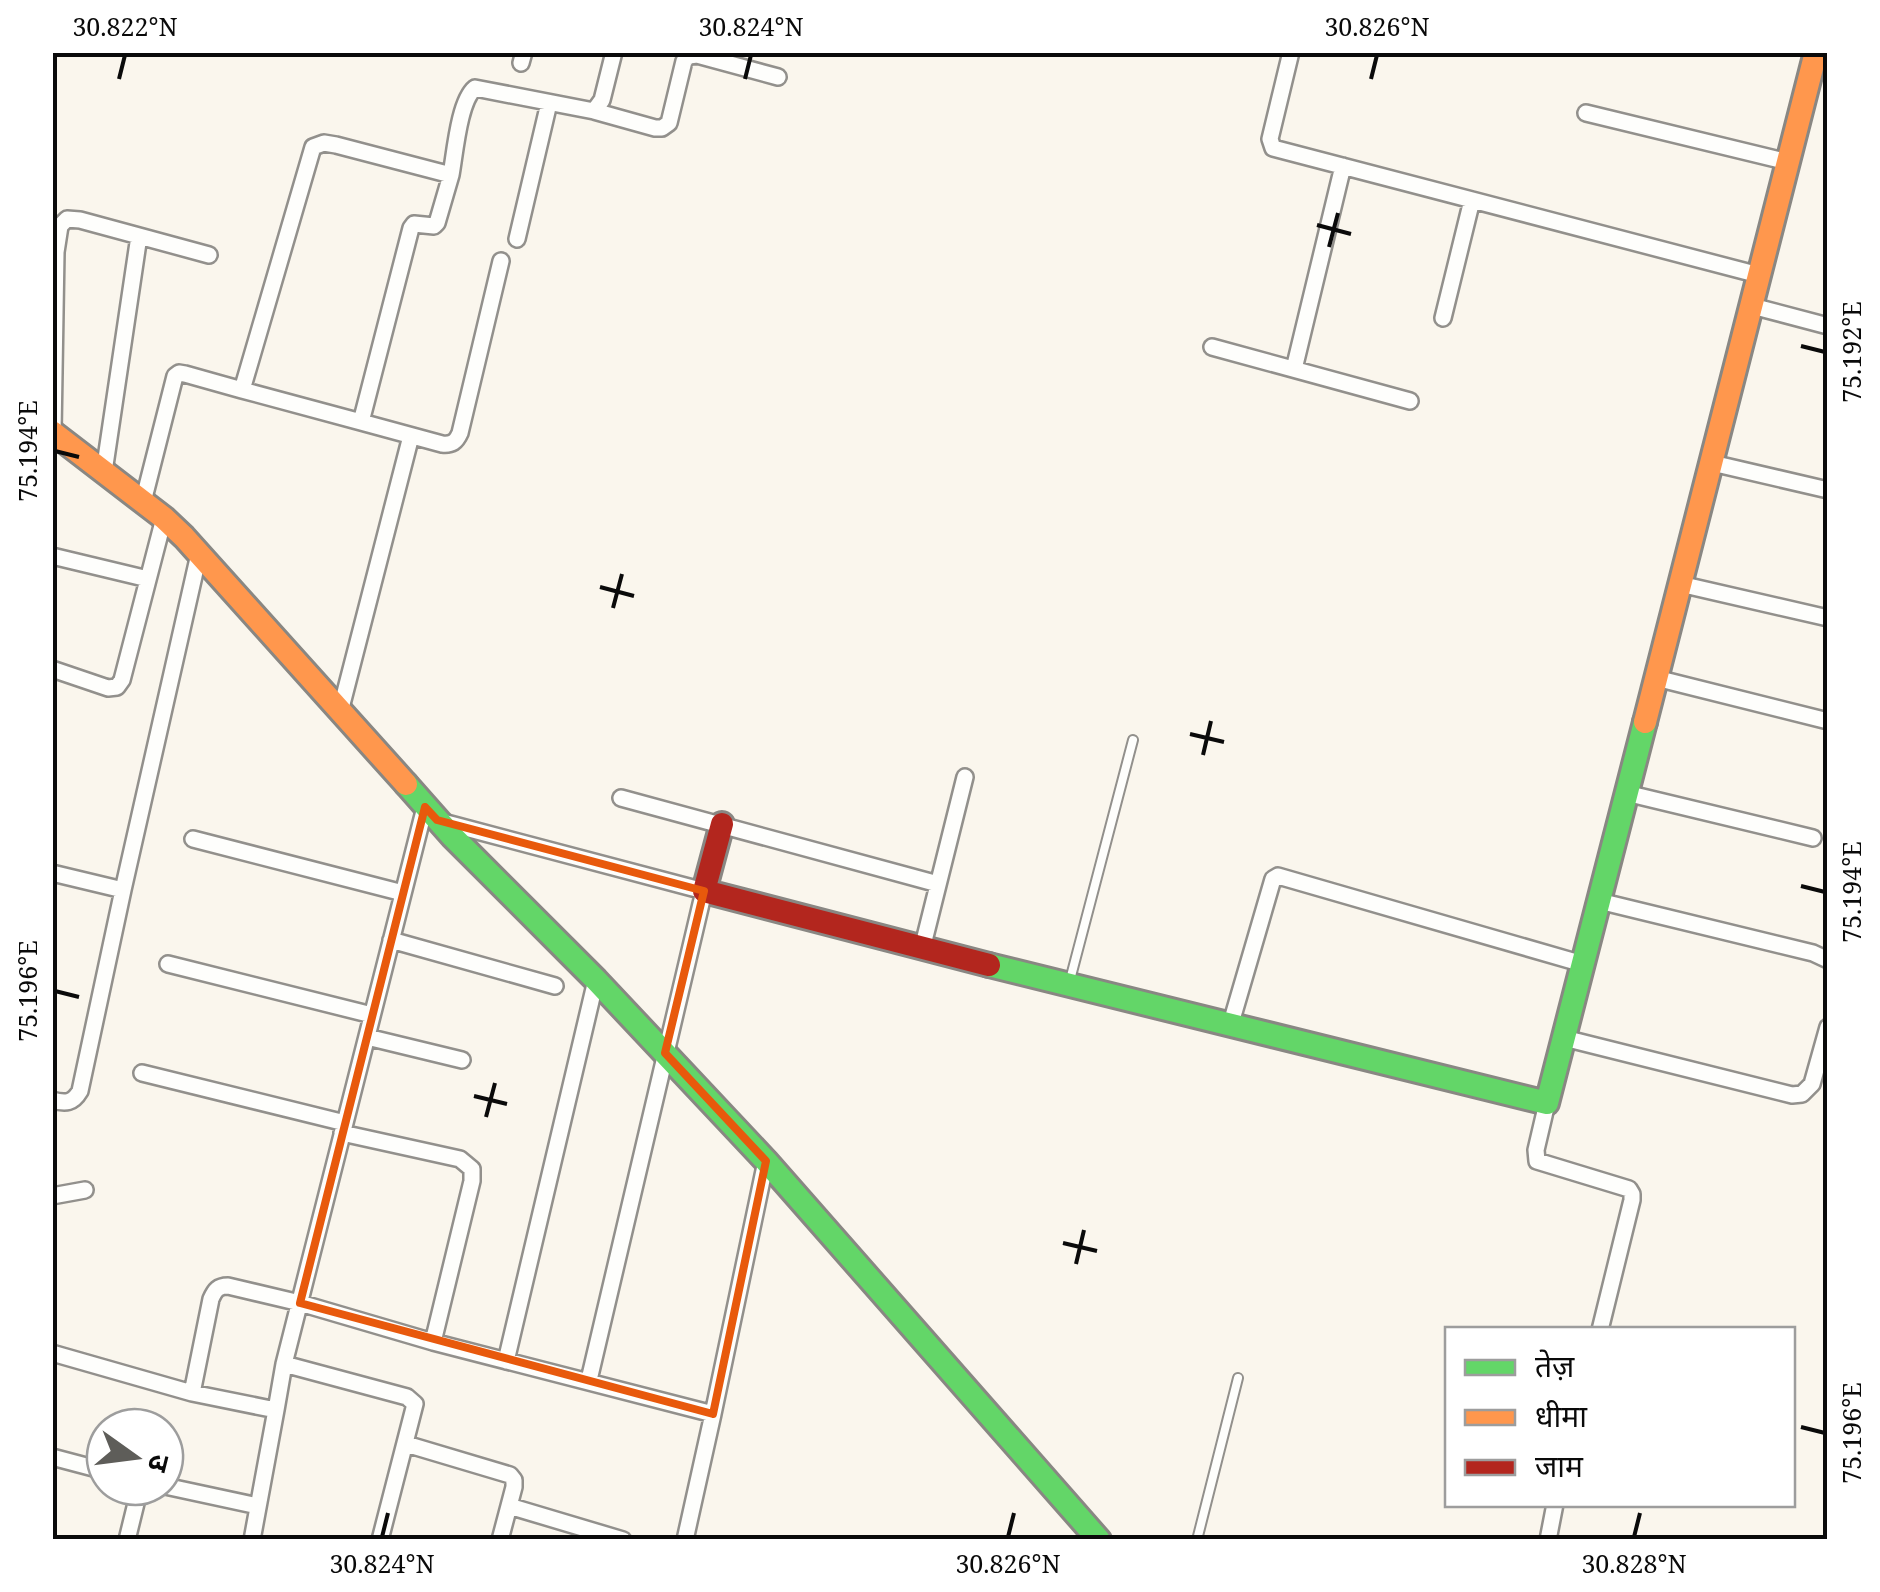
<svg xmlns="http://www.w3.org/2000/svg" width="1880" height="1592" font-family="'Noto Serif','Noto Sans Devanagari',serif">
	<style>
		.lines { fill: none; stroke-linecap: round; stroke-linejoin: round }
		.lane-casing { stroke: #92908c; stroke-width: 12 }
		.street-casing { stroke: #92908c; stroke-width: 20 }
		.fast-casing { stroke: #898783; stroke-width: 28 }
		.slow-casing { stroke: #898783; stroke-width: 28 }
		.jam-casing { stroke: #898783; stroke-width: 28 }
		.lane { stroke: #fefefc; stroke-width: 8 }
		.street { stroke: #fefefc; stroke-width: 15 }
		.fast { stroke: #63d668; stroke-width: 22 }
		.slow { stroke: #ff974d; stroke-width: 22 }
		.jam { stroke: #b3261e; stroke-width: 22 }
		.marked { fill: none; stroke: #e8590c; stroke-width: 8; stroke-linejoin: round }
		.ticks { fill: none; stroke: #0a0a0a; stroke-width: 4 }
		.neatline { fill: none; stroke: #0a0a0a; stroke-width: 4 }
		.ticks-label { font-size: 25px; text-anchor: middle; fill: #0a0a0a }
	</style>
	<rect width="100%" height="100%" fill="#faf6ed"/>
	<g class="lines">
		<g class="lane-casing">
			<path id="lane" d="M1070,980L1133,740
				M1197,1540L1238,1378"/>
		</g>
		<g class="street-casing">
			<path id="street" d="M1291,52L1270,139L1273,148L1759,275
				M521,63L524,52
				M594,111L655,128H662L669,123L684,61L689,56L697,55L778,77
				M1586,113L1788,162
				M517,239L549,103
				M1752,306L1828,326
				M1443,318L1472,200
				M1212,347L1410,401
				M1294,369L1343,166
				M242,390L361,422L411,228L414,224L434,226L437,223L451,175
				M361,422L442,444C452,445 456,442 460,433L501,261
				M53,432L56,252L60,226L67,219L80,220L209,255
				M1712,463L1828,490
				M104,472L139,236
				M143,502L175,376L179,373L185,374L242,390L313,147L324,143L336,145L451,175C455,153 459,101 475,88L594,111L602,100L614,52
				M52,556L148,579
				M1680,584L1828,618
				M52,669L108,688L117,687L122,680L164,518
				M1656,678L1828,721
				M340,712L411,436
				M1626,793L1813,838
				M621,798L938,884
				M439,821L704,891L589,1380
				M193,839L403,893
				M52,873L123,890
				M1599,901L1813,953L1828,960
				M391,940L555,986
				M922,949L965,777
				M168,964L372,1015
				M1231,1023L1273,879L1278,876L1583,964
				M367,1037L462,1060
				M1564,1038L1792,1095L1802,1094L1812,1084L1828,1027
				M142,1073L345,1123
				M52,1100C66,1104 73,1103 80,1091L123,890L199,554
				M1547,1103L1536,1150L1537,1161L1629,1189L1632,1194V1200L1600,1330
				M52,1196L85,1190
				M433,1342L713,1414L766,1161
				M52,1353L192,1393L276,1410L284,1364L425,807
				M506,1361L596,980
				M284,1364L407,1397L415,1404L380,1540
				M192,1393L211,1299C215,1290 218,1286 228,1286L300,1303L433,1342L472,1181V1169L460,1159L342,1133
				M406,1444L510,1475L514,1480V1487L500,1540
				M52,1457L105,1471
				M165,1486L258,1506
				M509,1506L623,1540
				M127,1540L140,1487
				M252,1540L276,1410
				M685,1540L713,1414
				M1548,1540L1555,1504"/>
		</g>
		<g class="fast-casing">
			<path id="fast" d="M406,784L452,836L596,980L766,1161L1099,1540
				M989,965L1547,1103L1645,722"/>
		</g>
		<g class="slow-casing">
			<path id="slow" d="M52,432L164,518L184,537L406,784
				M1645,722L1816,52"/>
		</g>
		<g class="jam-casing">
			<path id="jam" d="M722,824L704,891L989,965"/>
		</g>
		<use href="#lane" class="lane"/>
		<use href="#street" class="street"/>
		<use href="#fast" class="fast"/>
		<use href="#slow" class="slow"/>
		<use href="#jam" class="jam"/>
	</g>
	<path class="marked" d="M425,807L437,820L704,891L665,1053L766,1161L713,1414L300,1303Z"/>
	<path class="ticks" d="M119,79L125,55M745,79L751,55M1371,79L1377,55M1317,225L1351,234M1329,247L1338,213M1801,346L1825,352M55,451L79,457M600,587L634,596M613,608L622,574M1190,734L1224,742M1203,755L1211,721M1801,886L1825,892M55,991L79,997M474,1096L507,1104M486,1117L495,1083M1063,1243L1097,1251M1076,1264L1084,1230M1801,1427L1825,1433M382,1537L388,1513M1008,1537L1014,1513M1634,1537L1640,1513"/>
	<rect width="1880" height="1592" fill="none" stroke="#ffffff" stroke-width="110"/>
	<rect x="1445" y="1327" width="350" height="180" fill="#ffffff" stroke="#9d9d9d" stroke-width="2.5"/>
	<rect x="1465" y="1360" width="50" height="15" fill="#63d668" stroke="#9d9d9d" stroke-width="2.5"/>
	<text x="1535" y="1377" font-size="30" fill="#0a0a0a">तेज़</text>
	<rect x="1465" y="1410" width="50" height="15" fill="#ff974d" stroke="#9d9d9d" stroke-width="2.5"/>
	<text x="1535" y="1427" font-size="30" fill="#0a0a0a">धीमा</text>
	<rect x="1465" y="1460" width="50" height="15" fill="#b3261e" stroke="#9d9d9d" stroke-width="2.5"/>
	<text x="1535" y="1477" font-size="30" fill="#0a0a0a">जाम</text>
	<g transform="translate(135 1457) rotate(104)"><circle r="48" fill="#ffffff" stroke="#9d9d9d" stroke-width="2.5"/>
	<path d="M0-8L18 38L0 25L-18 38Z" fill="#5e5d59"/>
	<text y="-15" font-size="28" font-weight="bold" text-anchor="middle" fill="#0a0a0a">उ</text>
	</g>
	<rect x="55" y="55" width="1770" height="1482" class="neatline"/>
	<g class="ticks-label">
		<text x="125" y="36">30.822°N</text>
		<text x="751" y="36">30.824°N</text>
		<text x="1377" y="36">30.826°N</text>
		<text transform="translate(1852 352) rotate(-90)" y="9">75.192°E</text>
		<text transform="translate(28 451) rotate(-90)" y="9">75.194°E</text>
		<text transform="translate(1852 892) rotate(-90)" y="9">75.194°E</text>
		<text transform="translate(28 991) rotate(-90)" y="9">75.196°E</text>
		<text transform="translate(1852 1433) rotate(-90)" y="9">75.196°E</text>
		<text x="382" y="1573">30.824°N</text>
		<text x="1008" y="1573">30.826°N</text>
		<text x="1634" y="1573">30.828°N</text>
	</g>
</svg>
